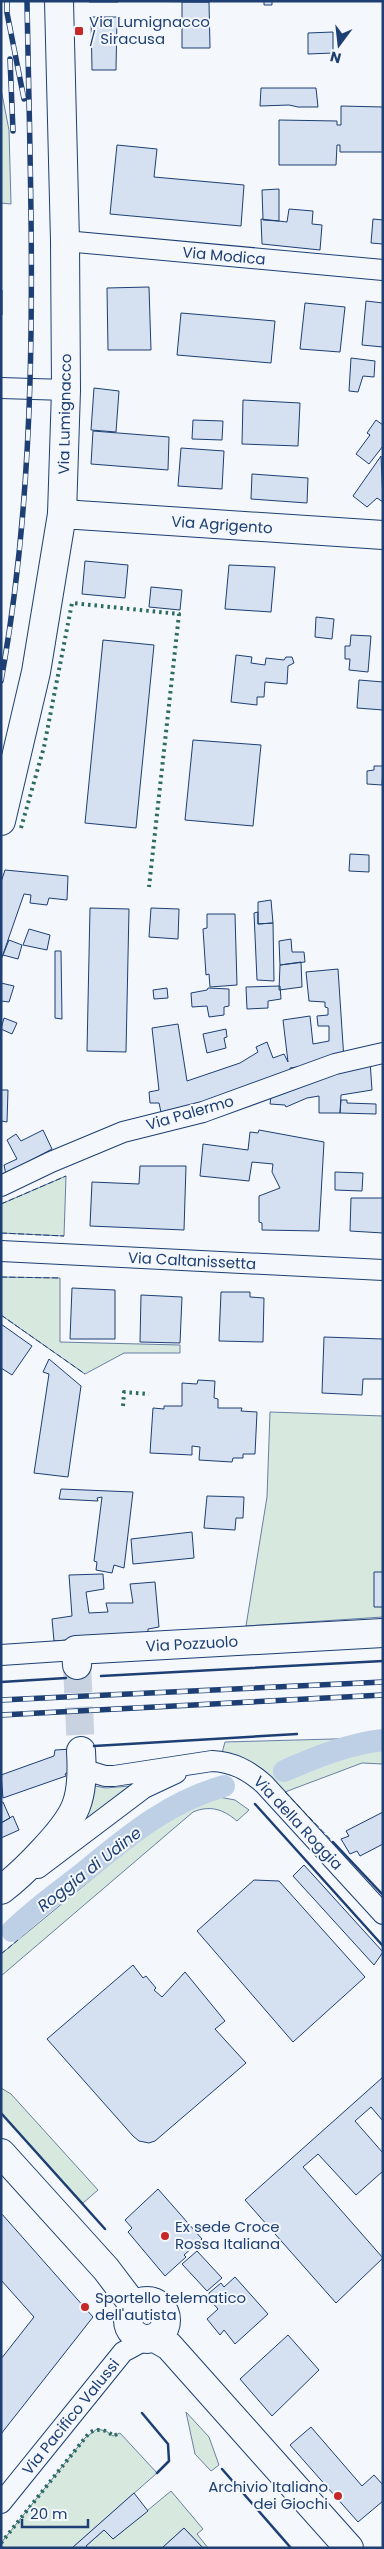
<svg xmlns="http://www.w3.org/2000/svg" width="384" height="2549" font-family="Poppins,sans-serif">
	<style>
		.green { fill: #d7e8df; stroke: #687fa3 }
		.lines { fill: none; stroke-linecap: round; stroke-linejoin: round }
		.canal { stroke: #bed0e5; stroke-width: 22 }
		.building { fill: #d5e0f0; stroke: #1d3f73 }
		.primary-tunnel { stroke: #c9d2e0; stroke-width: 28; stroke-dasharray: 28 14; stroke-linecap: butt }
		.street-casing { stroke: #1d3f73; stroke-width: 22 }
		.secondary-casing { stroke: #1d3f73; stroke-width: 30 }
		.primary-casing { stroke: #1d3f73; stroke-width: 30 }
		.street { stroke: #f4f7fb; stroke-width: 20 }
		.secondary { stroke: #f4f7fb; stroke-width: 28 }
		.primary { stroke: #f4f7fb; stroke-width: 28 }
		.rail-casing { stroke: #1d3f73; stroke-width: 5.5 }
		.rail { stroke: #f4f7fb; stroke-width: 4; stroke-dasharray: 11; stroke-linecap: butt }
		.hedge { stroke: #2c6c60; stroke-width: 4; stroke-dasharray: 2.5 4; stroke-linecap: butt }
		.fence { stroke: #1d3f73; stroke-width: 1; stroke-dasharray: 6 2.5; stroke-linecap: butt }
		.wall { stroke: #1d3f73; stroke-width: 2.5 }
		.poi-dot { fill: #c62828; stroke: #f4f7fb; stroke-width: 2 }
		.labels { text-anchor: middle; stroke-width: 4; stroke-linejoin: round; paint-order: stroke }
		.poi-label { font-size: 15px; fill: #1d3f73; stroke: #f4f7fb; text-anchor: start }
		.street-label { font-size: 15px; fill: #1d3f73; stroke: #f4f7fb }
		.water-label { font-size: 16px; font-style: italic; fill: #1d3f73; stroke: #f4f7fb }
	</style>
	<rect width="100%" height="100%" fill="#f4f7fb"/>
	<path class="green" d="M1,89L9,130L11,204L1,203Z
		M66,1176L64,1236L1,1233V1204Z
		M1,1277L60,1278V1342L180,1345V1353H124L85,1374L1,1315Z
		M270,1412L383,1416V1617L246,1626L267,1497Z
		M369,1738L383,1739V1764L362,1763L285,1792L271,1778L222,1753L225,1742Z
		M95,1786L106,1788L129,1786L77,1827L88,1810Z
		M219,1797L235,1800L249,1810L237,1821C223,1809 210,1805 193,1812L1,1976V1954L18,1940L144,1836L193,1805Z
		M1,2088L11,2094L98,2190L83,2203L1,2113Z
		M186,2412L209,2437L219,2465L211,2471L195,2454Z
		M97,2429L106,2431L113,2436L120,2433L157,2473L72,2548H1V2543L85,2438Z
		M171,2491L203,2529L197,2534L208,2548H203L184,2528L162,2548H88L86,2546L104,2530L113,2539Z"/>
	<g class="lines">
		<path class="canal" d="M284,1771C316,1757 348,1744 383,1740
			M12,1931C34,1909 60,1891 84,1872C128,1836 168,1802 224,1786"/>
	</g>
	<path class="building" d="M89,1H118V2H89Z
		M209,1V2L118,1Z
		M264,1H272V5H264Z
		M182,2H209L210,48H182Z
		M91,17H117L116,70H92Z
		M333,32V53L308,54V33Z
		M261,88H316L318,107H298L289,105L260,106Z
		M341,106L383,107V152H340V145H337L336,165H279V120L337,121V125H341Z
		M117,145L157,149L154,177L244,185L241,226L110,214Z
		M279,189V221L263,220L262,190Z
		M289,209L313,211L312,224L322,225L320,250L262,244L261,219L287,222Z
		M373,219L383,220V244L371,243Z
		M149,287L151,350H108L107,288Z
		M1,290H2V315H1Z
		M366,301L383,303V347L362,345Z
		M305,303L345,307L340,352L300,349Z
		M181,313L275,321L271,363L177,355Z
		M351,358L375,361L374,377L363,376L358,392L349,391Z
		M94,388L119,391L116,432L91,430Z
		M243,400L300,403L298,446L242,444Z
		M193,420L223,421L222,440L192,439Z
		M376,420L383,425V446L369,464L356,454L370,435L367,433Z
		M93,431L169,437L168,470L91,464Z
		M181,448L224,451L222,489L178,486Z
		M381,456L383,502L377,498L367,507L353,496Z
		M252,474L308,478L307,503L251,499Z
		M85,561L128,565L125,598L82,594Z
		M229,565L275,567L271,612L225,609Z
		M151,587L182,590L180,610L149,607Z
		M316,617L334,619L332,639L315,637Z
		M351,635L371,636L368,672L349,670L350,659H345V646H350Z
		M103,640L154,645L136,828L85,823Z
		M236,655L252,657L251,663L265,665L266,658L284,660L286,657H292L294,663L288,666L287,684L265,682L264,697H257V705L231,702Z
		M359,680L383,682V710L357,708Z
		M193,740L261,745L253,826L185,820Z
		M374,766H383L382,785L367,784V771L374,770Z
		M350,854L369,855V872L349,871Z
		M5,870L68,876L67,900L49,898L47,905L30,903L31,895L24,894L1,960V882Z
		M271,900L273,923L258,924V902Z
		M90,908L129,909L126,1052L87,1051Z
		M151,908L179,909L178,939L149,937Z
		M258,912V924L273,923L274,981L257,980L254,913Z
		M207,914H235L237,985L210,987L209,974L206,975L203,929L207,928Z
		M29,929L50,935L47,950L23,945Z
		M291,939L292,952H304L305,962L280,965L279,941Z
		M9,940L22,945L18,959L3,955Z
		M55,951H61L62,1019L55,1018Z
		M301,962L302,987L279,990L280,965Z
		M338,969L344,1060L290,1068L291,1077L162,1117L159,1103H150L149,1092L159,1090L152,1028L178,1024L187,1081L240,1063L258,1052L256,1047L267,1042L273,1058L284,1054L288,1062L283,1020L310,1016L313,1044L329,1041V1026H318L317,1016L328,1015V1008L325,1007V1002L309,1001L306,972Z
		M1,983L14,986L9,1002L1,1001Z
		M280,986L281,999L268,1001V1008L247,1009L246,987Z
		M167,988L168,998L154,999L153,990Z
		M208,988L229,989V1006L224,1007V1015L209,1017L207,1006L192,1007L191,993L207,990Z
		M4,1018L17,1023L12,1034L1,1029Z
		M226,1029L227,1037L224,1038L226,1048L207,1053L203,1034Z
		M370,1061L372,1090L341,1095L340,1113H319V1096L307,1098L286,1107L285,1105L270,1104L272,1088Z
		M1,1090H8L7,1122L1,1121Z
		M341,1100H347V1103L376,1104V1114L340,1113Z
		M43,1130L52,1149L20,1166L7,1180L4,1165L17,1159L7,1140L16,1134L21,1141Z
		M259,1130L324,1142L319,1231L262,1230V1223L259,1222V1196L280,1188L272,1172L273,1164L252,1162L249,1181L200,1176L203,1144L248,1150L250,1132L258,1133Z
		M140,1166H186L184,1230L90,1226L92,1182L139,1184Z
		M335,1172L363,1173L362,1191L335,1190Z
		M351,1198H383V1233L350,1231Z
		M72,1288L115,1290V1339H70Z
		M221,1292H250V1297L264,1298L263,1342L219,1341Z
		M141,1295L182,1297L180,1343L140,1342Z
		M1,1324L32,1346L12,1375L1,1368Z
		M324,1337L383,1339V1379H363L362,1395L322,1393Z
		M49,1359L81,1386L68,1477L34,1473L49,1374L43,1372Z
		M198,1380L215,1381L214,1398L218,1399V1408H242L241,1411L257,1412L255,1454H243V1458H233L232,1462L199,1460L200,1447L192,1446V1455L150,1453L153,1408L164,1409V1406H182V1383L197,1384Z
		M61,1489L133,1492L124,1568L114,1565L112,1573L96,1570L97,1562L94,1561L102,1497L97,1498L98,1501L59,1499Z
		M207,1496L244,1497L243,1518H236L235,1530L204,1528Z
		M192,1532L194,1558L133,1564L131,1539Z
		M374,1572H383V1607H374Z
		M103,1574L104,1589L86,1592L89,1613L108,1612L106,1603H133L130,1584L155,1582L159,1627L148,1629V1634L54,1641L52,1619L72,1616L69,1575Z
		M72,1749L73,1769L65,1774L66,1776L3,1798L1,1775L54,1756L55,1750Z
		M3,1802L10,1818L1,1823V1803Z
		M383,1812V1844L360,1856L357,1851L350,1854L341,1839L349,1836L346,1831Z
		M13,1816L19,1830L1,1838V1823Z
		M304,1865L383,1952L374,1965L293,1876Z
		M254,1880L279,1881L365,1977L293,2042L197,1931Z
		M133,1965L143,1978L146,1976L156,1988L154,1990L162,1997L185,1972L225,2021L215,2029L246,2063L155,2141L149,2143L139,2141L133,2136L47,2039Z
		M383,2077V2121L371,2107L355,2121L383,2153V2171L356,2195L318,2154L303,2167L383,2258L336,2303L245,2200Z
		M158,2189L202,2239L184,2255L186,2257L165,2276L128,2232L132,2228L125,2220Z
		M1,2213L93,2317L1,2434V2359L34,2317L1,2280Z
		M197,2251L222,2278L207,2291L182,2264Z
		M235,2277L268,2314L235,2344L224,2330L220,2335L207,2319L218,2309L210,2300L209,2293L221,2283L224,2287Z
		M288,2335L319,2370L272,2416L240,2379Z
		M311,2427L362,2486L374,2475L383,2485V2501L358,2522L290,2445Z
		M134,2493L148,2511L113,2539L104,2530L86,2546L88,2548H72Z
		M184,2528L203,2548H162Z"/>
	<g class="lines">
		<path class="primary-tunnel" d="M77,1665L81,1751"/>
		<g class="street-casing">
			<path id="street" d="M65,241L383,270
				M1,388L66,390
				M1,1186L51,1162L123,1132L203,1112L335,1064L383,1053
				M1,1251L383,1270
				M1,1655L76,1650
				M82,1769L105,1776H114L212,1761C233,1762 248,1770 264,1784L383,1914
				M38,1868L144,1788L176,1773
				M1,2503L123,2352L147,2339"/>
		</g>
		<g class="secondary-casing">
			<path id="secondary" d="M59,1L65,241L66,390L62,514
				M1,2153L106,2269L134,2306
				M128 2320a19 19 0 1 1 38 0a19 19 0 1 1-38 0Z
				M155,2338L169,2346L349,2548"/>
		</g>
		<g class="primary-casing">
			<path id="primary" d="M1,821L36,672L62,514L383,535
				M77,1665L76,1650L383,1633
				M1,1890C17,1878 30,1865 43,1851C77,1815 84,1801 81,1751"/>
		</g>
		<use href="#street" class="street"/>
		<use href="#secondary" class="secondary"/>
		<use href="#primary" class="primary"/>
		<g class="rail-casing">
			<path id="rail" d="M7,1V13L24,99
				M10,59L13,131
				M1,681C42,457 31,228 27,1
				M1,1700L383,1682
				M1,1715L383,1695"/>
		</g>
		<use href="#rail" class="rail"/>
		<path class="hedge" d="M21,828L44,747L72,603L179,614L149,887
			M123,1406L124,1392L149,1394
			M1,2543L89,2433C97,2428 106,2429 113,2436L120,2433"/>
		<path class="fence" d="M1,1204L66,1176
			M1,1233L64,1236
			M1,1277L60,1278
			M1,1315L85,1374
			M285,1792L333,1842
			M1,1954L18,1940"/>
		<path class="wall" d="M101,1676L383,1661
			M1,1682L66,1678
			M94,1746L297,1734
			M255,1804L383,1946
			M333,1842L383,1895
			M1,2113L105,2229
			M142,2413L168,2444L169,2461L157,2473
			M222,2469L291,2548"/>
	</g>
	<g class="poi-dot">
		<rect x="74" y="26" width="10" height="10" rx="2.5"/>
		<circle cx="165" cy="2236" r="5"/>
		<circle cx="85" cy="2307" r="5"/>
		<circle cx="338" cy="2496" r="5"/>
	</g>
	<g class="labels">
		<g class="poi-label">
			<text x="89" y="27">Via Lumignacco<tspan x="89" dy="17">/ Siracusa</tspan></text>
			<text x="175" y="2232">Ex sede Croce<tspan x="175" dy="17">Rossa Italiana</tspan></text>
			<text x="95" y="2303">Sportello telematico<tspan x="95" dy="17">dell'autista</tspan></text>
			<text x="328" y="2492" text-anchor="end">Archivio Italiano<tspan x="328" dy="17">dei Giochi</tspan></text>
		</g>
		<g class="street-label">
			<text transform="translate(224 256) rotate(5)" y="5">Via Modica</text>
			<text transform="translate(65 414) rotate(-89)" y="5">Via Lumignacco</text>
			<text transform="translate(222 525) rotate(4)" y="5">Via Agrigento</text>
			<text transform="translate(190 1113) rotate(-16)" y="5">Via Palermo</text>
			<text transform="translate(192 1261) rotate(3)" y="5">Via Caltanissetta</text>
			<text transform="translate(192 1644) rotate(-3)" y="5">Via Pozzuolo</text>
			<text transform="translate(298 1823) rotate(47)" y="5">Via della Roggia</text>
			<text transform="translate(71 2417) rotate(-51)" y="5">Via Pacifico Valussi</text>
		</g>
		<g class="water-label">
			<text transform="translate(89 1869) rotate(-38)" y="6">Roggia di Udine</text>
		</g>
	</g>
	<rect width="384" height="2549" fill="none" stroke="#1d3f73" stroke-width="5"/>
	<g transform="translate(339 45) rotate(195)" stroke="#f4f7fb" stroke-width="4" paint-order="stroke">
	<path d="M0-4L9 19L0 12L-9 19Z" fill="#1d3f73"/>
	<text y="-8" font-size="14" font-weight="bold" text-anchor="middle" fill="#1d3f73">N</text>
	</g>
	<path d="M22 2519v8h66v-8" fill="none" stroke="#1d3f73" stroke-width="2.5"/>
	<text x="30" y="2519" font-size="15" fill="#1d3f73" stroke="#f4f7fb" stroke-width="4" paint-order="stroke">20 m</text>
</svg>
